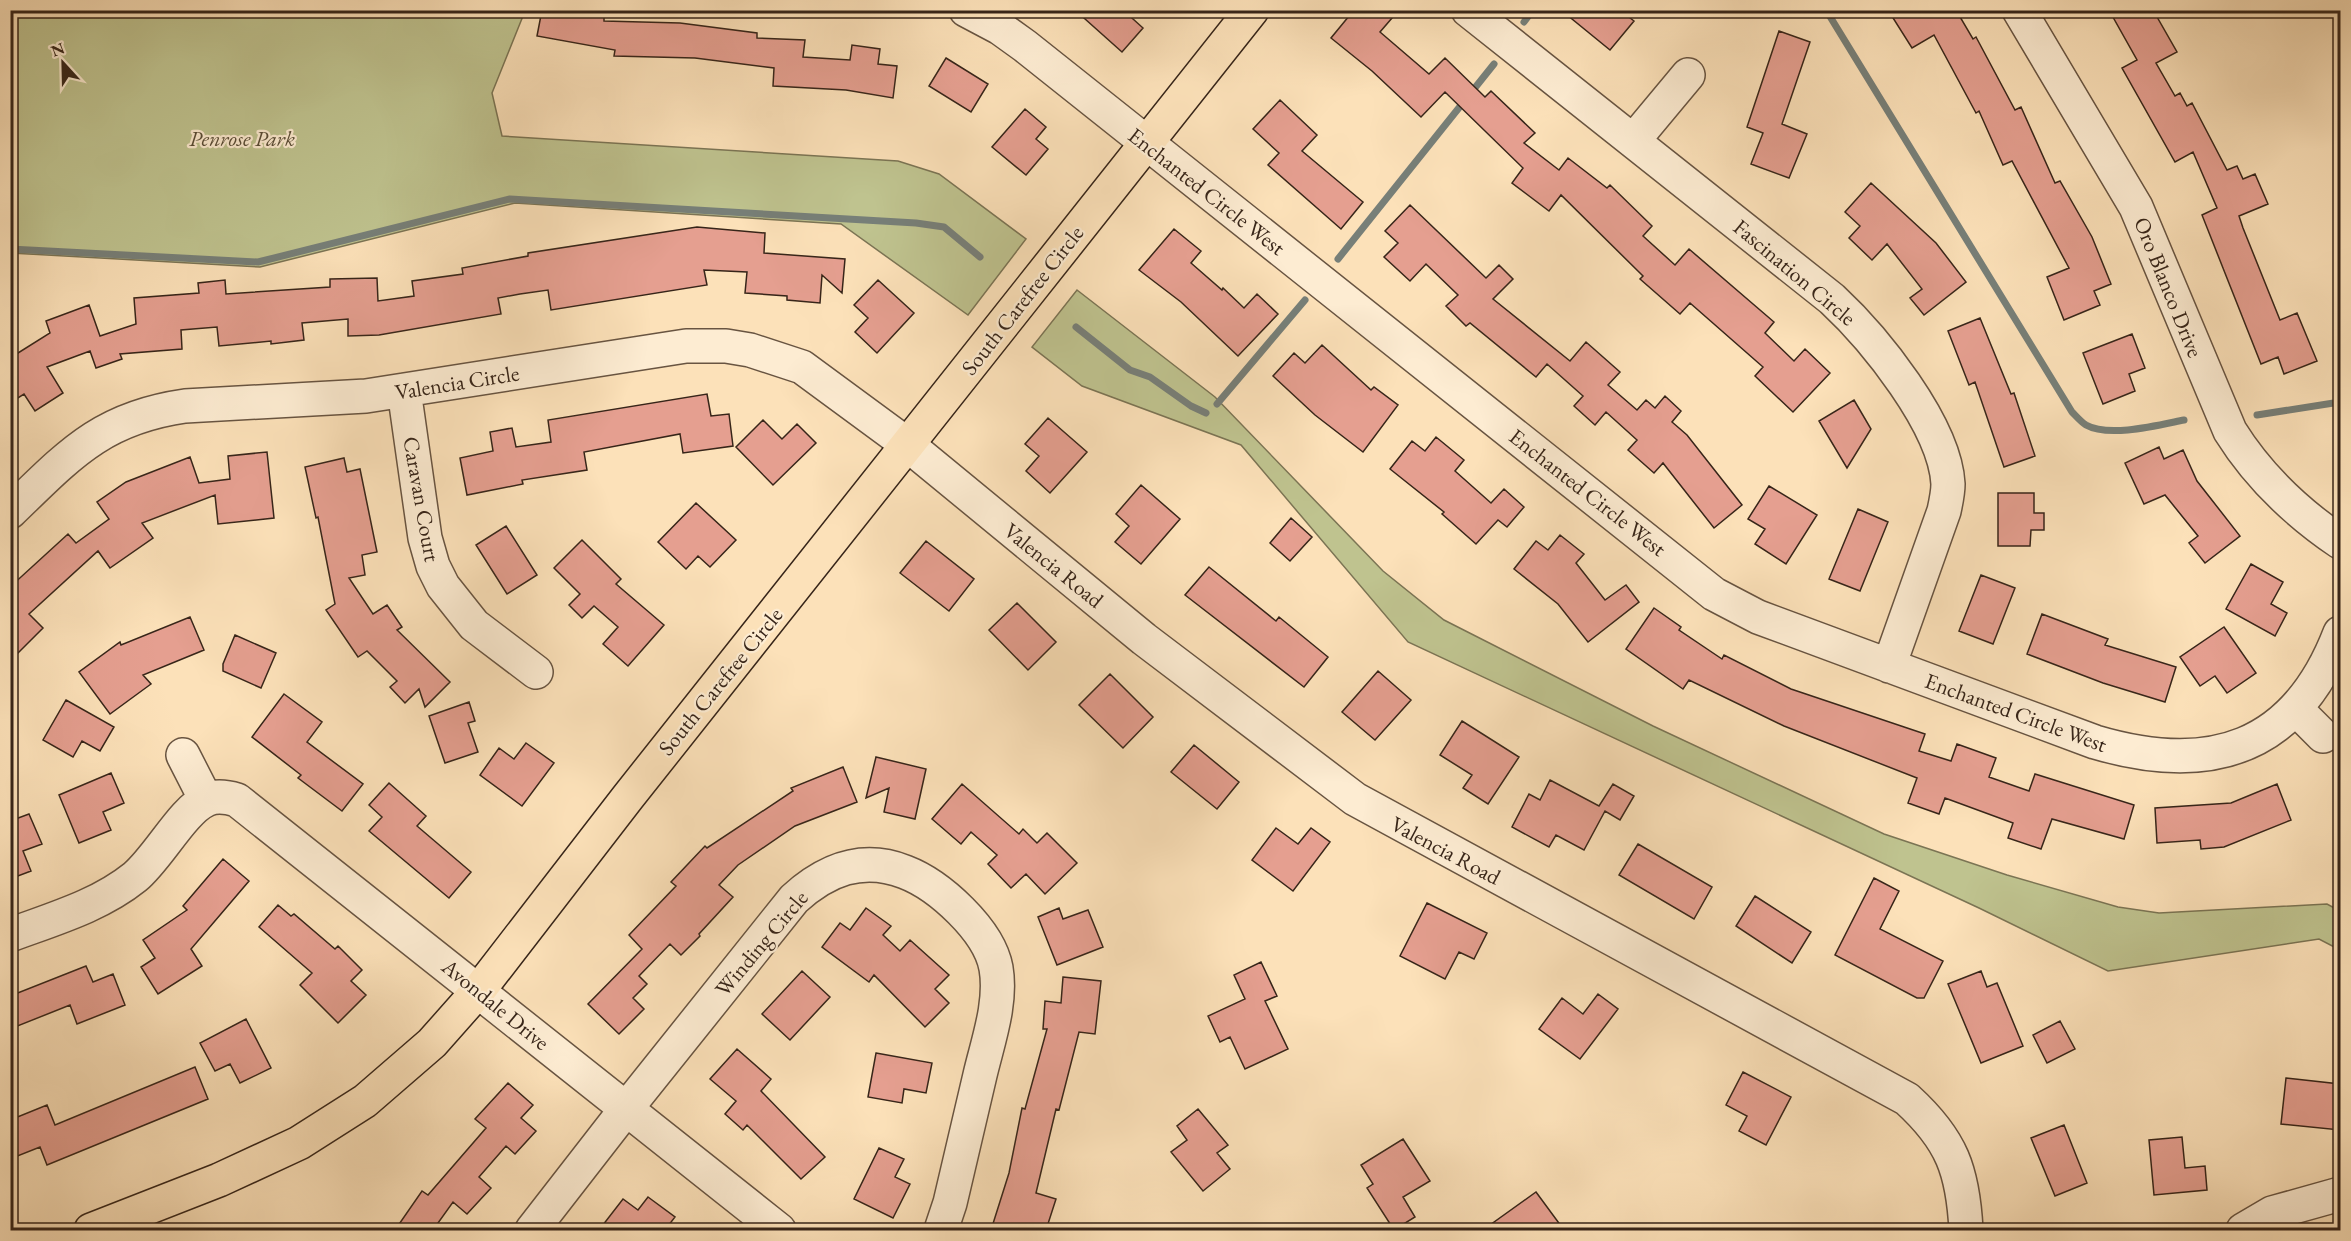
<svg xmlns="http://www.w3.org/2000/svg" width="2351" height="1241" font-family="'EB Garamond',serif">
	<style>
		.green { fill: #bfc38f; stroke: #7b7454; stroke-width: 1.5 }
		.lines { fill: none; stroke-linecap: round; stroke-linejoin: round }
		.stream { stroke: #777f78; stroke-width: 7 }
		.building { fill: #e59f90; stroke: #372519; stroke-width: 1.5 }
		.minor-casing { stroke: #685441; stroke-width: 36 }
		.major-casing { stroke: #372519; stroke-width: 36 }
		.minor { stroke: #fdecd2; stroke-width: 33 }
		.major { stroke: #fce1b9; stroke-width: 33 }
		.labels { text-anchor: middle; stroke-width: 4.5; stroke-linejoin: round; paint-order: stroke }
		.park-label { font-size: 22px; font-style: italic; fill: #594c36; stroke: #fdecd2 }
		.street-label { font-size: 22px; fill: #372519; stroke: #fdecd2 }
	</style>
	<rect width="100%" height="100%" fill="#fce1b9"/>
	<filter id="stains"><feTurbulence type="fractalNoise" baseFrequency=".00333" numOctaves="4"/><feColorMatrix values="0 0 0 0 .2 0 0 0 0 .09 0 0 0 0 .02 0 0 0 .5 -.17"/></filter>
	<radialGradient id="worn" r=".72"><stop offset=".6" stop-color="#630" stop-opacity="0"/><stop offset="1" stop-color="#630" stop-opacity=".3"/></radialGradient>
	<path class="green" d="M10,11H525L492,93L502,136L898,161L939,174L1026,239L968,315L841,224L515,203L260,267L11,253Z
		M1077,290L1215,397L1383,571L1444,620L1653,726L1884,834L2007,875L2118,907L2159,913L2327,904L2340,911V950L2319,939L2108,971L1979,908L1408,642L1241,445L1082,386L1032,347Z"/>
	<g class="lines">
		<path class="stream" d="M1826,10L2072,412C2076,416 2081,422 2086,425C2109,438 2159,425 2184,420
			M1524,22L1533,10
			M10,249L258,262L510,199L916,223L944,227L980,257
			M1338,259L1494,64
			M1076,327L1130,370L1150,377L1191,406L1206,413
			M1217,404L1305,300
			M2257,415L2340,402"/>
	</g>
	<path class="building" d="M542,10H569L604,17V21L680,23L757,33V38L805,40L803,57L850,60L852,45L880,49L878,64L897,66L893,98L846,90L773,86L774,68L695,58L614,56L615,50L537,36Z
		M1075,10H1123L1143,28L1122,52Z
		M1354,10H1383L1392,18L1380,32L1429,74L1445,58L1485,97L1491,91L1535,133L1524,143L1559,170L1568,158L1607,188L1610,185L1652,226L1643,236L1675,265L1689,249L1774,322L1765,333L1794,361L1805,349L1830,373L1793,412L1755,376L1763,367L1690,303L1680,314L1640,279L1643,276L1561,195L1549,211L1512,183L1523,168L1445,92L1421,117L1372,71L1331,38Z
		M1561,10H1620L1634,21L1610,50Z
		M1888,10H1956L1973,39L1976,37L2015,110L2021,107L2055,183L2060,181L2092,237L2111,284L2094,291L2100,305L2064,320L2047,277L2069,268L2012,161L2003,165L1979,111L1976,113L1934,35L1912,48Z
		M2109,10H2153L2177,52L2156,63L2175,96L2180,93L2187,106L2192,103L2227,170L2237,166L2243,179L2255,174L2268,204L2239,216L2243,228L2280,320L2297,313L2317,361L2284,374L2278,357L2261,364L2202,215L2217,208L2193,152L2175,162L2122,68L2137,60Z
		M1779,31L1810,42L1782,124L1807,134L1789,178L1751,164L1763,133L1747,127Z
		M946,58L988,84L971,112L929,86Z
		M1280,100L1317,135L1302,151L1363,202L1341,229L1268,165L1279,153L1253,129Z
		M1025,109L1046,127L1036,139L1048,149L1026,175L992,147Z
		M1871,183L1936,243L1966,282L1924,315L1910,298L1922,289L1887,244L1872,260L1849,238L1860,226L1845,212Z
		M1410,205L1486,278L1499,265L1513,279L1493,299L1570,361L1586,342L1620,372L1608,385L1637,410L1646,400L1655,408L1665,396L1681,411L1672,422L1687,435L1742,505L1714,528L1663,463L1654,473L1628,450L1637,440L1606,412L1595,425L1574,406L1583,396L1547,364L1536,377L1470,323L1466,326L1446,306L1458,295L1426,264L1410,281L1384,257L1398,243L1385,231Z
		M697,227L765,233L764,253L845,259L842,293L822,275L820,303L787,300V296L745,293L747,272L704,270L707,285L551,310L548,290L520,294L498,298L501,314L379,335L348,336V319L302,323L304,340L271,344V341L219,346L217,327L181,330L182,349L120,354L122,359L96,368L90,351L47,367L63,393L35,411L24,394L10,403V358L50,333L46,321L89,305L100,336L136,324L134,298L199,293L198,283L225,280L226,294L330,287V279L377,278L378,301L414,296L412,281L463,274L462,268L528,256V253Z
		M1174,229L1201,251L1191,263L1222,290L1223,288L1244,308L1257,294L1278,314L1238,356L1181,302L1139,270Z
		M878,280L914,313L877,353L855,332L868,318L854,305Z
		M1980,318L2011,394L2014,393L2035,456L2004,467L1975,382L1969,385L1948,331Z
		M2132,334L2145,368L2129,374L2135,391L2103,404L2083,353Z
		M1322,345L1371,390L1374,387L1398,405L1363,452L1315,415L1273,376L1294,353L1305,363Z
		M707,394L711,416L729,414L733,446L683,453L680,434L584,452L587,470L522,480L523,484L467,495L460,458L493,451L490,432L512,428L516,447L551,442L548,420Z
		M1854,400L1871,429L1847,468L1819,421Z
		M1048,418L1087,452L1050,493L1026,471L1039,456L1025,444Z
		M763,420L782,439L797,424L816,443L773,485L736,447Z
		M1436,437L1464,460L1455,471L1491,503L1504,489L1524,507L1507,527L1498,520L1476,544L1442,514L1444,512L1390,469L1412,441L1425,451Z
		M2159,447L2164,459L2183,450L2197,481L2240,536L2205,563L2189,543L2198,536L2165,495L2144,504L2125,463Z
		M267,452L274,518L218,524L215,495L142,523L153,538L110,568L98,551L29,614L43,628L10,661V587L68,534L76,543L109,519L97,502L126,482L190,457L199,483L230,479L228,456Z
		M344,458L347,472L360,469L377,552L362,555L365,575L349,578L373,614L387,605L402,627L397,630L450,682L425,707L419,689L405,703L390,687L397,681L367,651L358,657L326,610L335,604L318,517L316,518L305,467Z
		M1141,485L1180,519L1141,564L1115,542L1129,526L1116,514Z
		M1769,486L1817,515L1786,564L1755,544L1765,529L1748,519Z
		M1998,493H2034V513H2044V530H2031L2030,546H1998Z
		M696,503L736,540L710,567L698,556L686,569L658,542Z
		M1858,509L1888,522L1860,591L1829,579Z
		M1291,518L1312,537L1290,561L1270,543Z
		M506,526L537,575L507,594L476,545Z
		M1560,535L1584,554L1576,563L1605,600L1626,585L1639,602L1588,642L1558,604L1514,569L1536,541L1548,550Z
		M582,540L621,579L616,584L664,625L628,666L603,644L618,627L594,606L582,618L569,605L580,594L554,568Z
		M926,541L974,579L949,611L900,573Z
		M2251,564L2283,582L2271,604L2287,613L2275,636L2226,609Z
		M1209,567L1276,621L1279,617L1328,657L1304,687L1185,595Z
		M1981,575L2015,588L1993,644L1959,631Z
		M1017,603L1056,642L1028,670L989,630Z
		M1654,608L1681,627L1679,630L1722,659L1724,655L1791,689L1925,734L1919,751L1951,761L1957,744L1996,758L1989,777L2029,791L2035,774L2134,805L2124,839L2052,819L2041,849L2008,838L2013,823L1945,798L1939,814L1908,803L1917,778L1784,726L1689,680L1683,689L1626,649Z
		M2042,614L2108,639L2105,645L2176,667L2165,702L2103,683L2027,654Z
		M190,617L204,650L143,675L151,684L110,714L79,672L120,642L121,645Z
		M2224,627L2256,673L2227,693L2215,676L2200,686L2180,657Z
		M235,635L276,653L261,688L223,671V664Z
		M1378,671L1411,700L1375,740L1342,712Z
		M1110,674L1153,717L1123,748L1079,705Z
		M284,694L322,722L307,742L363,784L342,811L298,778L301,775L252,737Z
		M66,700L114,727L100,751L82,741L73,757L43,740Z
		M469,702L475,721L468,723L478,752L445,763L429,716Z
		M1462,721L1519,757L1488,804L1463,788L1472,775L1440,755Z
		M526,743L554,763L522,806L480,775L499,748L514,759Z
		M1194,745L1239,782L1217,809L1171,772Z
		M876,757L926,769L915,819L884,812L889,788L866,798Z
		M843,767L857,802L795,826L738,865L719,885L733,897L699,934L700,936L681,955L670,944L639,976L647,984L633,998L644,1009L619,1034L588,1004L642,949L629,935L676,886L671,882L705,846L707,848L793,791L791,788Z
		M111,773L124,803L103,812L111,830L79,843L59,795Z
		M1550,780L1599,806L1613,784L1634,796L1620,820L1605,811L1584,850L1556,835L1549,847L1512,827L1529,794L1540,800Z
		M389,783L426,816L417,826L471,872L449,898L369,831L382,817L369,805Z
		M962,784L1019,834L1023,829L1037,843L1047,833L1077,863L1045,894L1026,874L1011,888L988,864L997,855L971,832L961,844L932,819Z
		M2277,784L2291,820L2224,847L2201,849L2200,840L2157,843L2155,808L2231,803Z
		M29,814L42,844L23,851L31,871L10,879V821Z
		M1276,828L1298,844L1311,828L1330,842L1293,891L1252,860Z
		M1638,844L1712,887L1694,919L1619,875Z
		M223,859L249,881L191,949L202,966L158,994L141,967L155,958L143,940L187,910L183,906Z
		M1874,878L1899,891L1880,929L1943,961L1924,998H1917L1835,955Z
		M1755,896L1811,932L1792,963L1736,926Z
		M1427,903L1487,933L1474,959L1459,952L1445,979L1400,956Z
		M278,905L291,916L294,914L335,949L338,946L362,970L351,981L366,995L338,1023L300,985L312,973L259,927Z
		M866,908L891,926L883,935L900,951L910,940L949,975L935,989L949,1003L925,1027L874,975L869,982L822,947L840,923L850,930Z
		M1059,908L1063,919L1088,910L1103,947L1057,965L1038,917Z
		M1261,962L1277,996L1265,1001L1288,1049L1245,1069L1230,1037L1220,1042L1208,1016L1245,999L1234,975Z
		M86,966L93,982L113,974L125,1005L77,1024L70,1005L10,1029V996Z
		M802,971L830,997L790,1040L762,1014Z
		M1981,971L1987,987L1997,983L2023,1046L1981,1063L1948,984Z
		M1063,977L1101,981L1095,1034L1079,1032L1059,1110L1056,1109L1036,1193L1056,1199L1046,1230H991L1009,1173L1022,1108L1025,1109L1047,1029H1043L1045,1001L1061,1003Z
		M1598,994L1618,1009L1580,1059L1539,1029L1562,998L1583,1014Z
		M246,1019L271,1068L240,1083L230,1064L215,1071L200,1043Z
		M2060,1021L2075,1049L2047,1063L2033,1035Z
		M737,1049L771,1079L761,1091L825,1157L801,1179L747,1125L743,1130L725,1114L736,1101L710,1079Z
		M876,1053L932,1063L926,1093L904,1089L902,1103L868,1097Z
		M195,1067L208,1099L47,1165L40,1147L10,1159V1120L47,1105L55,1125Z
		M1743,1072L1791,1097L1766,1145L1739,1131L1747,1116L1726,1105Z
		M2286,1078L2340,1084V1130L2281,1124Z
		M508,1083L533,1105L521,1118L536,1131L515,1154L506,1146L479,1177L491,1188L467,1214L453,1202L433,1230H395L422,1191L428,1195L486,1128L475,1119Z
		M1198,1109L1228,1145L1217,1153L1230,1169L1203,1191L1171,1152L1187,1140L1177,1126Z
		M2064,1125L2087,1183L2055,1196L2031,1138Z
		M2182,1137L2185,1168L2205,1166L2207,1190L2154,1195L2149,1140Z
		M1403,1139L1430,1181L1403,1197L1415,1217L1394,1230L1367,1188L1373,1184L1361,1165Z
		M879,1148L904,1159L895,1177L910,1184L893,1218L854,1199Z
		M1536,1192L1564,1230H1483Z
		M648,1197L675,1217L665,1230H599L623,1199L638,1210Z"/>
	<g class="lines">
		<g class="minor-casing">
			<path id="minor" d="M966,10L1000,28L1025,46L1714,594L1758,617L2095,742C2210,776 2295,750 2340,633
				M1468,10L1832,299C1874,338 1945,425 1948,484C1948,492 1946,502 1944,511L1889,666
				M2019,10L2136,207L2230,431C2258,476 2296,512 2340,542
				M1633,141L1688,75
				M404,390L425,538L433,566L443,586L474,625L536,672
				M10,512C69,455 101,418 185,406L366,396L686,346H726L750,350L802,367L908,445L1144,639L1355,799L1907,1099C1952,1140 1963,1171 1966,1230
				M2296,709L2323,736
				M183,755L206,800
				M10,935C53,919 99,906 135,877C158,858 183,810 206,800C216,795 227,797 237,800L779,1230
				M532,1230L626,1109L794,899C826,870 862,855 905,872C939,885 989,930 996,968C1002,1003 988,1041 980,1075C970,1118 960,1161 950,1203L941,1230
				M2243,1230L2272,1213L2340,1194"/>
		</g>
		<g class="major-casing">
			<path id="major" d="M91,1230L219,1180L299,1143L365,1101L432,1043L479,990L628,797L1252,10"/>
		</g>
		<use href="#minor" class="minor"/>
		<use href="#major" class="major"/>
	</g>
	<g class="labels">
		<g class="park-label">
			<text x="242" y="146">Penrose Park</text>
		</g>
		<g class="street-label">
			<text transform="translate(1207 191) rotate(38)" y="8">Enchanted Circle West</text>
			<text transform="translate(1795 272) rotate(40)" y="8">Fascination Circle</text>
			<text transform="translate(2169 287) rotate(68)" y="8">Oro Blanco Drive</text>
			<text transform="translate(1022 300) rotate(-52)" y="8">South Carefree Circle</text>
			<text transform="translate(457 382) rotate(-9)" y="8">Valencia Circle</text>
			<text transform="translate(1588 492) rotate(38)" y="8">Enchanted Circle West</text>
			<text transform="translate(422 499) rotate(80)" y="8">Caravan Court</text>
			<text transform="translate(1054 565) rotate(39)" y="8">Valencia Road</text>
			<text transform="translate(720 681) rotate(-51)" y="8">South Carefree Circle</text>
			<text transform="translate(2016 712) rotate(20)" y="8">Enchanted Circle West</text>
			<text transform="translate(1446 850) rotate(28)" y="8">Valencia Road</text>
			<text transform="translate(761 943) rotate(-50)" y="8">Winding Circle</text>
			<text transform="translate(496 1004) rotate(39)" y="8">Avondale Drive</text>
		</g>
	</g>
	<rect width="2351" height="1241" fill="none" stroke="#fce1b9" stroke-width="36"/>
	<rect x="12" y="12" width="2327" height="1217" fill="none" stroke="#372519" stroke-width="3"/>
	<rect x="18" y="18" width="2315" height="1205" fill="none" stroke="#372519" stroke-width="1.5"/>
	<g transform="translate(63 63) rotate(338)" stroke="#fdecd2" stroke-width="4.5" paint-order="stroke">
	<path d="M0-4.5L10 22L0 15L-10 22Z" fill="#372519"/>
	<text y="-9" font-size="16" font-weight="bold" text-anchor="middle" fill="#372519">N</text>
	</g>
	<rect width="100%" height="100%" filter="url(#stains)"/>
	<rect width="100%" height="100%" fill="url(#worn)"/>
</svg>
